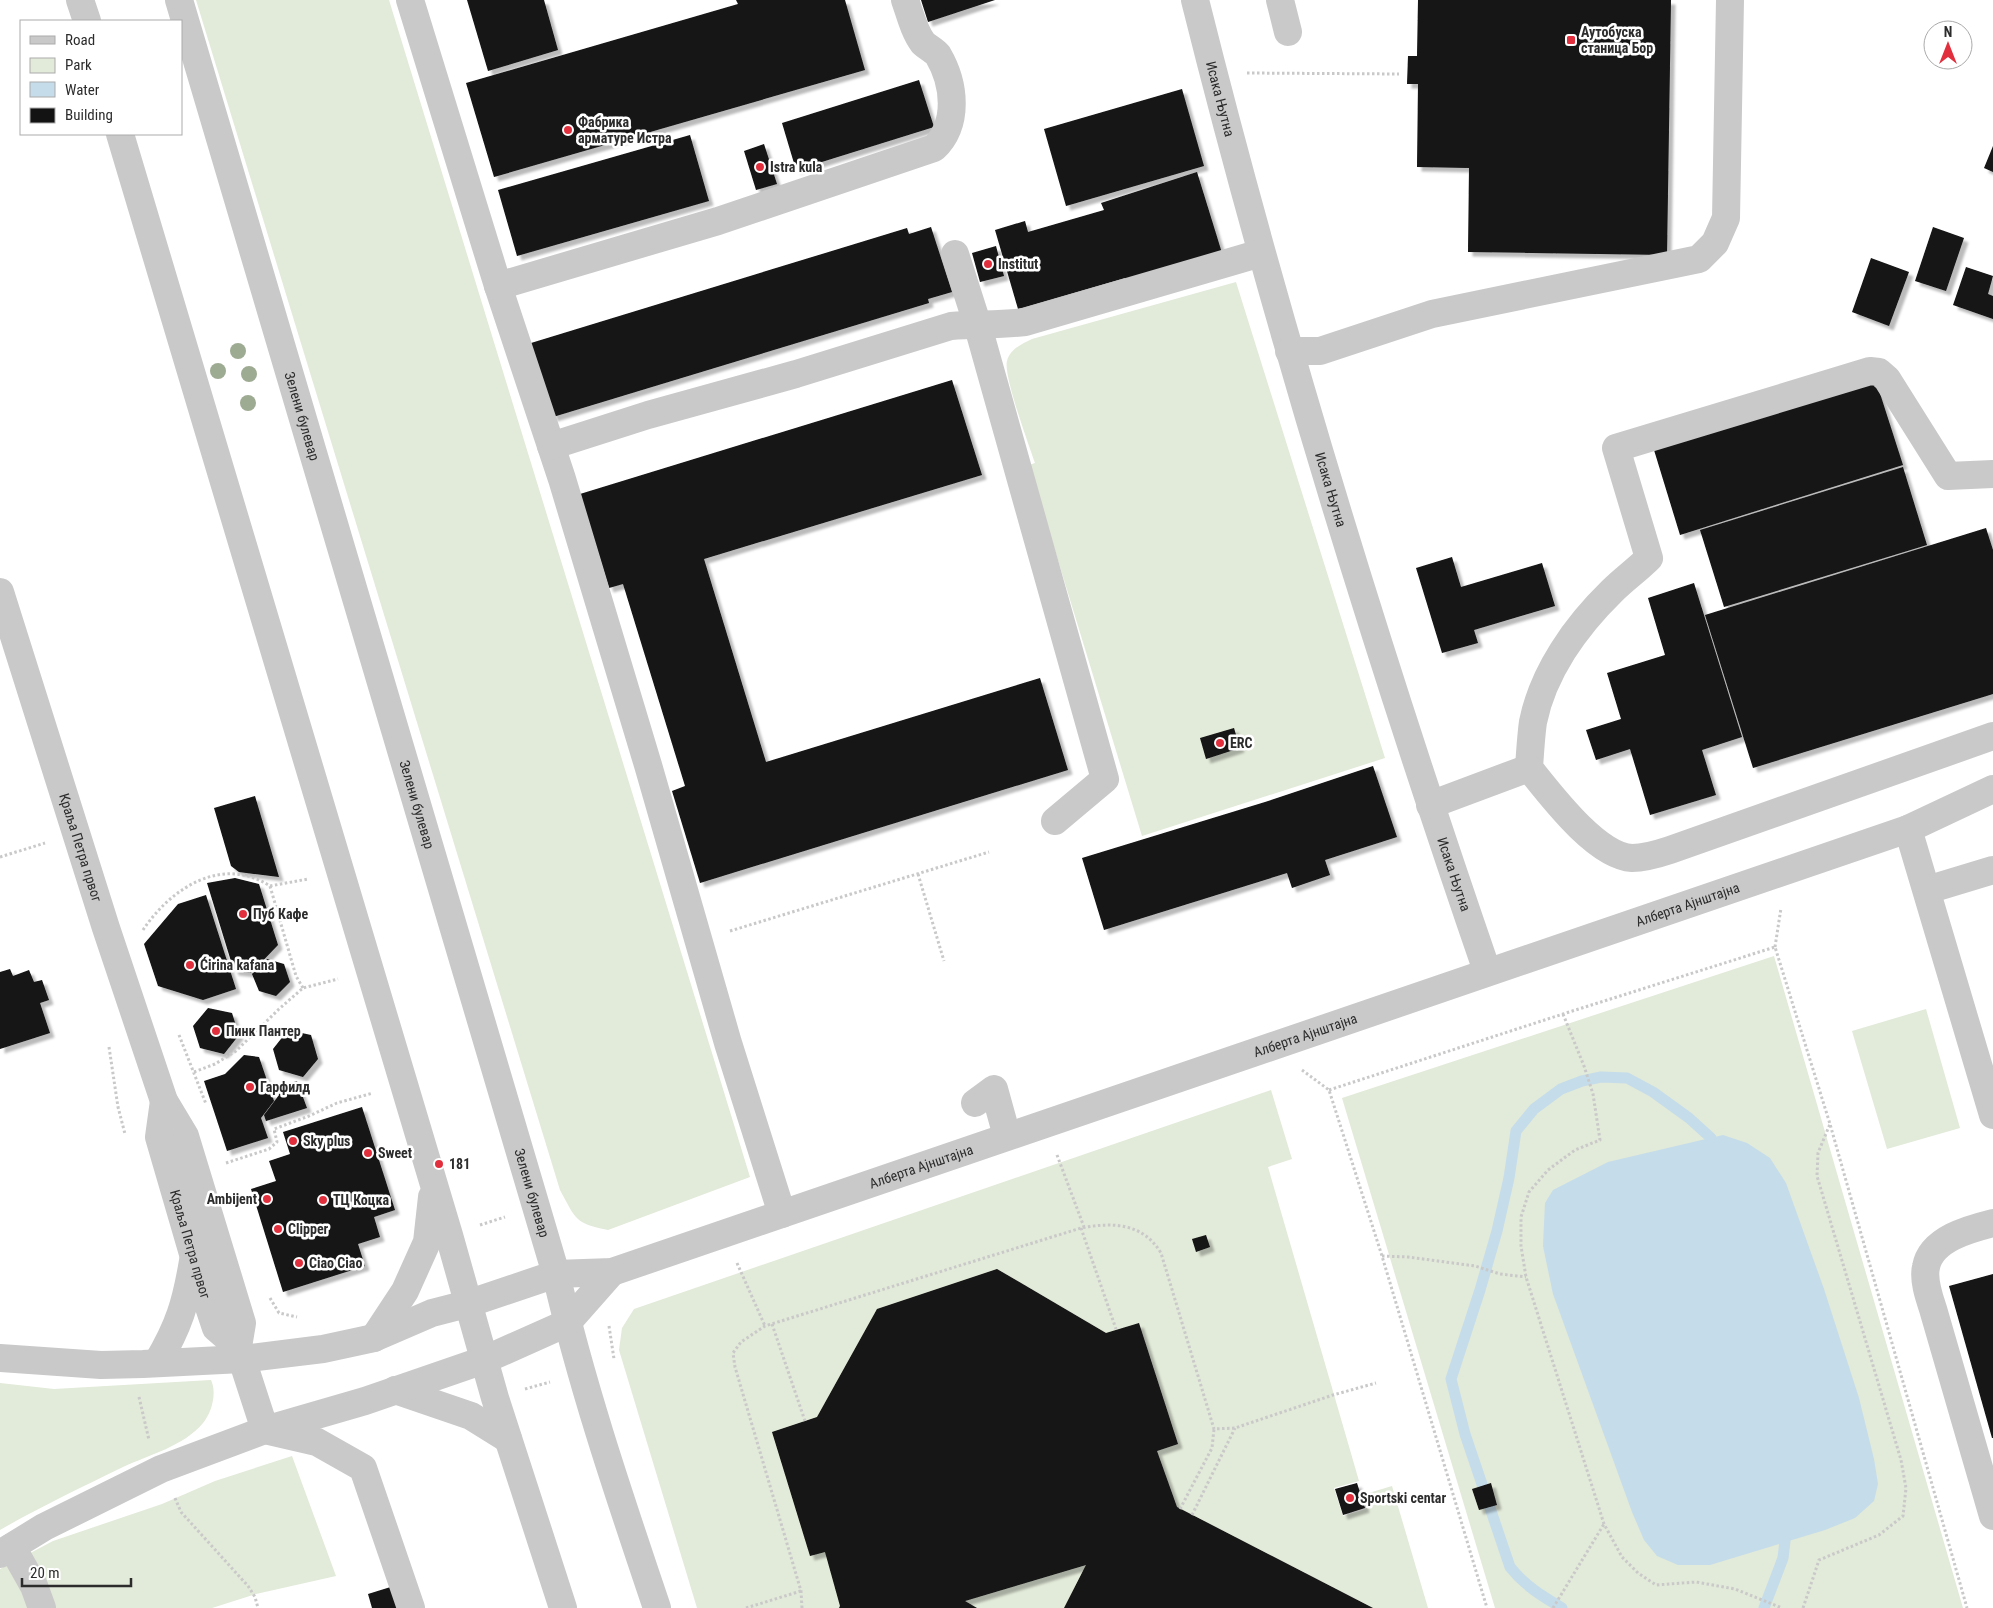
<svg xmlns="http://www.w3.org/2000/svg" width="1993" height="1608" font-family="'Roboto Condensed',sans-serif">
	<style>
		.green { fill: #e2ead9 }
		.water { fill: #c5dcea }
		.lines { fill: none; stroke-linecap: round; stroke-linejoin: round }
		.stream { stroke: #c5dcea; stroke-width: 11 }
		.building { fill: #131313; filter: url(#shadow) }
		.path { stroke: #c9c9c9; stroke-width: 3; stroke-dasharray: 2.5 2.5; stroke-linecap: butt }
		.minor { stroke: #c9c9c9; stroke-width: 28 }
		.tree { fill: #9eab93 }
		.poi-dot { fill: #e12f3d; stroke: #fff; stroke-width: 2 }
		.labels { text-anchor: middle; stroke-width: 5; stroke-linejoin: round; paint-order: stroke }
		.poi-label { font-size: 14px; font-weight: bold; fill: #2c2c2c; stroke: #fff; text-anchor: start }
		.street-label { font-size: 14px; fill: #2c2c2c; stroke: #fff }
	</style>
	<defs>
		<filter id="shadow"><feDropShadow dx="4.5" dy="4.5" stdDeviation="1" flood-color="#0004"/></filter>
	</defs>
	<rect width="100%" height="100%" fill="#fff"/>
	<path class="green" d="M196,0H389L750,1177L608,1230C574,1223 576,1219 560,1190Z
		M1236,282L1385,758L1142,836L1029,465L1035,463C1029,445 1003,375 1007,361C1010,349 1022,344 1032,339Z
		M1774,956L1963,1608H1495L1342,1098Z
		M1926,1009L1960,1128L1887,1149L1852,1031Z
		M1271,1090L1292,1159L1268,1167L1359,1481L1334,1488L1343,1516L1366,1509L1362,1495L1392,1486L1428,1608H697L619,1350L622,1328L634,1309Z
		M211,1380C217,1393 212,1412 203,1423C184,1446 149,1455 123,1467C82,1487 40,1507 0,1530V1383L54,1389Z
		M292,1456L336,1576L256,1594L212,1608H0V1569L53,1541L162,1504L215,1481Z"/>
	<path class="water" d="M1723,1135L1747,1143L1770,1158L1786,1183L1824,1289L1859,1398L1874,1459L1878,1484L1874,1501L1855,1518L1825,1530L1710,1565H1678L1657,1556L1644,1540L1632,1512L1553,1294L1543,1246L1545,1203L1553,1190L1608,1162Z"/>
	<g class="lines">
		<path class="stream" d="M1562,1608C1542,1596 1525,1586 1510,1567L1465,1434L1451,1379L1480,1290L1497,1231L1509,1178L1516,1131L1534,1109L1561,1089L1582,1081L1601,1077L1627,1078L1653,1092L1689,1118L1711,1138
			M1764,1608L1783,1558L1785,1541"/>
	</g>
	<path class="building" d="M467,0H544L558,50L488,71Z
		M736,0H845L865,70L494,177L466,83L738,4Z
		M921,0H995L928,22Z
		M1418,0H1671L1667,255L1468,252L1469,168L1417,167L1418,84H1407L1408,56H1417Z
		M919,80L934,127L796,170L782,123Z
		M1182,89L1204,166L1066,206L1044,129Z
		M690,135L709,201L517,256L498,190Z
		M764,144L777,184L756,190L744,151Z
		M1993,146V172L1984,168Z
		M1197,172L1222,253L1126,282L1125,278L1018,309L995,230L1025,221L1028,232L1104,210L1101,203Z
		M931,227L952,292L928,299L929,303L553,417L531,343L907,228L909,234Z
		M1933,227L1964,238L1946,291L1915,281Z
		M996,246L1004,276L980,282L972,253Z
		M1871,258L1909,272L1889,326L1852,312Z
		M1966,267L1993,276L1988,294L1993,296V319L1953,305Z
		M952,380L982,475L704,559L766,762L1040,678L1068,770L700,883L672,791L685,786L623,584L609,588L580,494Z
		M1876,381L1903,465L1680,535L1654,450Z
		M1903,467L1927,545L1724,607L1700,530Z
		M1986,528L1993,550V694L1753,768L1705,615Z
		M1452,557L1461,587L1542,563L1555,606L1474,630L1478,643L1442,653L1416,568Z
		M1694,583L1742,737L1702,750L1716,795L1650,815L1630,749L1596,760L1586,730L1621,719L1607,673L1665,655L1648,598Z
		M1234,728L1240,748L1206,759L1200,738Z
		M1373,766L1397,837L1325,860L1330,875L1292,888L1287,873L1104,930L1082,858L1265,802Z
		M255,796L279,877L239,872L231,866L214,808Z
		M235,878L259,884L278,945L251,973L234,971L207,883Z
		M206,895L236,989L203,1000L158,986L144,944L178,904Z
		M267,959L284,964L290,982L276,996L259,991L252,974Z
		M10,969L13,976L29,970L34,982L42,980L49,1000L40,1003L50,1033L0,1049V972Z
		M208,1008L232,1013L239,1035L224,1054L200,1048L193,1026Z
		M288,1030L311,1035L318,1059L303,1077L279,1070L273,1049Z
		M244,1055L259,1057L274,1101L261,1118L268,1138L227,1151L204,1081L225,1074Z
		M297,1081L307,1108L266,1121L264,1115L279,1095L277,1087Z
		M362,1107L395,1210L374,1217L380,1237L358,1244L365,1266L283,1292L251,1189L276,1181L269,1161L290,1154L283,1132Z
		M1206,1235L1210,1247L1196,1252L1192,1239Z
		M997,1269L1106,1333L1139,1323L1178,1444L1157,1451L1177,1507L1373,1608H1064L1086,1565L965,1601L977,1608H839L840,1606L825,1552L810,1556L772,1432L817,1417L877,1309Z
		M1993,1274V1438H1992L1949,1286Z
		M1357,1483L1365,1508L1343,1515L1335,1489Z
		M1491,1483L1497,1505L1479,1510L1472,1489Z
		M397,1585L404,1608H372L368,1594Z"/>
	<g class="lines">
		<path class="path" d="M1247,73L1399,74
			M0,857L45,843
			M918,874L944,961
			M270,886L308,879
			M143,930C171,888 222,855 270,886L296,976L303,988
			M730,931L989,852
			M1775,947L1781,908
			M1563,1014L1584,1066L1593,1094L1600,1140L1575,1150L1548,1170L1529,1192L1521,1217V1246L1526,1277L1604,1524L1622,1557L1638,1573L1656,1585L1696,1582L1735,1589L1782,1608
			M179,1035L206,1104
			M109,1047L118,1107L125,1134
			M1302,1070L1329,1090L1382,1256L1487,1608
			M194,1072L215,1064L236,1051L279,1009L303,988L338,979
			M1329,1090L1563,1014L1775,947L1830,1124L1967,1608
			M1057,1155L1084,1227
			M226,1163L269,1149L277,1142L274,1129L309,1116L337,1103L373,1093
			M480,1225L505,1217
			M1081,1228L1116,1329
			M1382,1256L1408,1257L1475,1266L1500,1274L1526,1277
			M737,1263L765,1326
			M270,1298L279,1313L297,1317
			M772,1324L805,1421
			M609,1326L614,1359
			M525,1389L550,1382
			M139,1397L149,1440
			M175,1498L181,1512L248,1586L255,1597L258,1608
			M1180,1509L1212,1448L1214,1429
			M1192,1515L1235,1428
			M746,1608L801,1591
			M802,1608L801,1591L735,1367L733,1353L741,1342L765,1326L1081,1228C1113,1222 1143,1223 1161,1253L1214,1429L1235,1428L1333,1395L1376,1383
			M1553,1608L1604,1524
			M1803,1608L1819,1560L1879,1535L1903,1516L1906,1488L1901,1460L1817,1176L1818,1153L1830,1124"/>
		<g class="minor">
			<path d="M80,0L87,21"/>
			<path id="s1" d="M179,0L556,1274C582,1387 620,1498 657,1608"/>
			<path d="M410,0L498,286L562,479L648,765L728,1043L782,1214"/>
			<path id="s2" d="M1195,0C1277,328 1377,652 1487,971"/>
			<path d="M1280,0L1288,32"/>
			<path d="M120,134L449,1235L495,1398L563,1608"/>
			<path d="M955,254L977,323L1105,779L1055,821"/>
			<path d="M498,286L718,221L934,148C959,124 955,84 938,55C934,50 927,47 923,43C914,31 910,14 905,0"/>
			<path d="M1289,351H1320L1432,314L1699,259L1715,243L1726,218L1730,0"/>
			<path d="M551,446L648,415L796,374L951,326C976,324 1000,325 1025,322L1261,253"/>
			<path d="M1993,474L1948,476L1887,379L1879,372L1870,371L1616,448L1649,558C1637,570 1624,579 1612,591C1576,626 1543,672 1533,722C1531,736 1530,753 1529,768C1550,794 1596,856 1632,858C1644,858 1658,854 1670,850L1993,736"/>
			<path id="s3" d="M0,592L106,928L164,1101L185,1136L242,1323L238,1347L265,1430L317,1442L363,1468L411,1608"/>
			<path d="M1430,805L1529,768"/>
			<path d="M1908,829L1993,1115"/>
			<path d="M1927,890L1993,870"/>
			<path id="s4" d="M164,1101L159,1137L205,1295L216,1328L238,1347"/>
			<path d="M975,1103L994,1089L1007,1136"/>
			<path d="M1993,1223C1969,1229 1931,1239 1926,1267C1923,1280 1929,1297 1933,1309L1993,1516"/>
			<path d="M374,1338L405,1291L427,1242L432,1197"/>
			<path id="s5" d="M0,1358L101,1365L143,1364L242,1359L323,1349L374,1338L432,1313L467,1304L556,1274L612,1272L1908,829L1993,789"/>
			<path d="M157,1363C179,1326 186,1303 193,1261"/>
			<path d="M395,1390L471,1416L508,1439"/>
			<path d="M12,1547L34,1586L42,1608"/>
			<path d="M0,1554L44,1527L161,1469L265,1430L365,1401L484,1360L567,1323L612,1272"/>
		</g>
	</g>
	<g class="tree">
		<circle cx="238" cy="351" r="8"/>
		<circle cx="218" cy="371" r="8"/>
		<circle cx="249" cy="374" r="8"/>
		<circle cx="248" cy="403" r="8"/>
	</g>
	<g class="poi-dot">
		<rect x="1566" y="35" width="10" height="10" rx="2.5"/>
		<circle cx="568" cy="130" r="5"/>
		<circle cx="760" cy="167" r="5"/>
		<circle cx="988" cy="264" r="5"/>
		<circle cx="1220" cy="743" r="5"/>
		<circle cx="243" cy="914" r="5"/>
		<circle cx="190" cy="965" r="5"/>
		<circle cx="216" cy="1031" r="5"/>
		<circle cx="250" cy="1087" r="5"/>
		<circle cx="293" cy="1141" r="5"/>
		<circle cx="368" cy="1153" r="5"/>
		<circle cx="439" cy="1164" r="5"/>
		<circle cx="267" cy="1199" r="5"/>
		<circle cx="323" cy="1200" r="5"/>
		<circle cx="278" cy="1229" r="5"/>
		<circle cx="299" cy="1263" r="5"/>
		<circle cx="1350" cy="1498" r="5"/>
	</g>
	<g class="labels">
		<g class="poi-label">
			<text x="1581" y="37">Аутобуска<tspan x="1581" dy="16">станица Бор</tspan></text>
			<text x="578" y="127">Фабрика<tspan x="578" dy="16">арматуре Истра</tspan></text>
			<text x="770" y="172">Istra kula</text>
			<text x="998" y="269">Institut</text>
			<text x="1230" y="748">ERC</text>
			<text x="253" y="919">Пуб Кафе</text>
			<text x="200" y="970">Ćirina kafana</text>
			<text x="226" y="1036">Пинк Пантер</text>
			<text x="260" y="1092">Гарфилд</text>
			<text x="303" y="1146">Sky plus</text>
			<text x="378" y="1158">Sweet</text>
			<text x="449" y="1169">181</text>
			<text x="257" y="1204" text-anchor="end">Ambijent</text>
			<text x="333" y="1205">ТЦ Коцка</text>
			<text x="288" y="1234">Clipper</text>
			<text x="309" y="1268">Ciao Ciao</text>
			<text x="1360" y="1503">Sportski centar</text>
		</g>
		<g class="street-label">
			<text dy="5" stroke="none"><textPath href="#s2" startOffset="102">Исака Њутна</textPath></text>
			<text dy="5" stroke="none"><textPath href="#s1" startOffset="434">Зелени булевар</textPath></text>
			<text dy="5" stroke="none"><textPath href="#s2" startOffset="508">Исака Њутна</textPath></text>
			<text dy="5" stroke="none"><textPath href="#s1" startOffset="839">Зелени булевар</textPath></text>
			<text dy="5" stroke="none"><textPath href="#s3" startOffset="268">Краља Петра првог</textPath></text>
			<text dy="5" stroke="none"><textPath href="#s2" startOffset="912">Исака Њутна</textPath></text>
			<text dy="5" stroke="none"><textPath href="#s5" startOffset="1762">Алберта Ајнштајна</textPath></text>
			<text dy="5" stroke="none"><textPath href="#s5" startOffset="1358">Алберта Ајнштајна</textPath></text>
			<text dy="5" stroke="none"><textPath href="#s5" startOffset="952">Алберта Ајнштајна</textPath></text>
			<text dy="5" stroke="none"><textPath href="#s1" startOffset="1244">Зелени булевар</textPath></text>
			<text dy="5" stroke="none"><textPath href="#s4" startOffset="148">Краља Петра првог</textPath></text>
		</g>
	</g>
	<rect x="20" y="20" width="162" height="115" fill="#ffffff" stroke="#ababab"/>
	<rect x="30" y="36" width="25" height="8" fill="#c9c9c9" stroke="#ababab"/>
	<text x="65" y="45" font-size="15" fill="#2c2c2c">Road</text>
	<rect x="30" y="58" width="25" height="15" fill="#e2ead9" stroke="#ababab"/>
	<text x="65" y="70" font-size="15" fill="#2c2c2c">Park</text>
	<rect x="30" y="82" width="25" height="15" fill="#c5dcea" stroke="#ababab"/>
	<text x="65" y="95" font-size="15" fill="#2c2c2c">Water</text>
	<rect x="30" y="108" width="25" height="15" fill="#131313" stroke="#ababab"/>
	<text x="65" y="120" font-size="15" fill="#2c2c2c">Building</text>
	<g transform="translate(1948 45)"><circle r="24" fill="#ffffff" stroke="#ababab"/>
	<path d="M0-4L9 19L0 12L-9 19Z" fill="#e12f3d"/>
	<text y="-8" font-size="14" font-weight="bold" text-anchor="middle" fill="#2c2c2c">N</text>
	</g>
	<path d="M22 1578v8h109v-8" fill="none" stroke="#2c2c2c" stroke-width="2.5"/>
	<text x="30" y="1578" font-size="15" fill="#2c2c2c" stroke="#ffffff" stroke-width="4" paint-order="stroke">20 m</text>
</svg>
